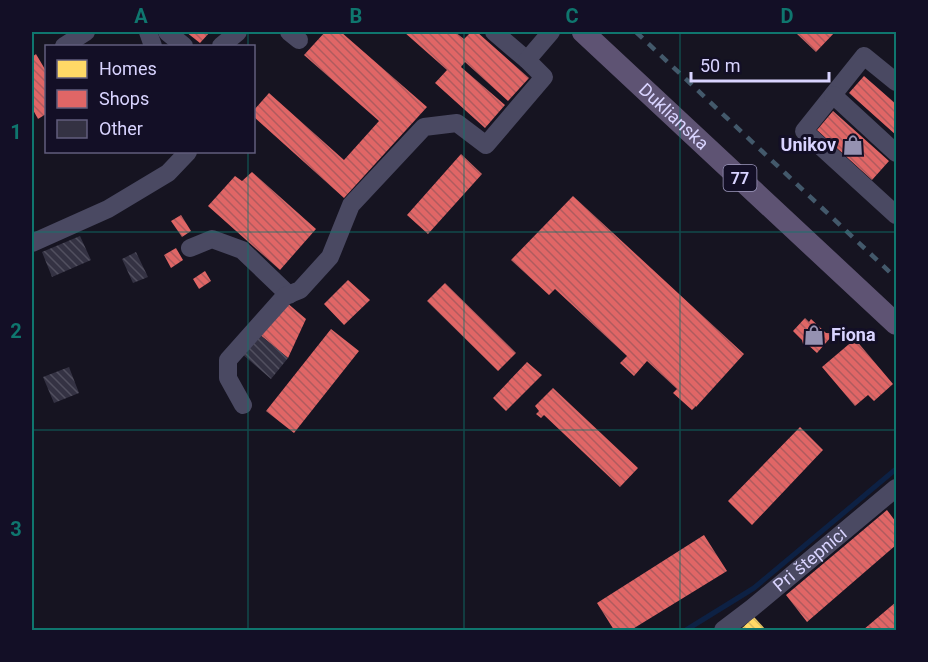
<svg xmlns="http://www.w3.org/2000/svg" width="928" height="662" font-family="Roboto,sans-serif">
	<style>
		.homes { fill: url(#homes-back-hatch) }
		.shops { fill: url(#shops-back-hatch) }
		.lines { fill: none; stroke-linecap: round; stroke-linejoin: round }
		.stream { stroke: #0d2144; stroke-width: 5 }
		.building { fill: url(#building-back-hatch) }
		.minor { stroke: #4a4962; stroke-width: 18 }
		.major { stroke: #5e5373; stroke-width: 22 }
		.rail { stroke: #43596b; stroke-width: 4.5; stroke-dasharray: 9 8; stroke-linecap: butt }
		.grid { fill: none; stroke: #0f766e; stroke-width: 1.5; stroke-opacity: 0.55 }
		.labels { text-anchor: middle; stroke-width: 6; stroke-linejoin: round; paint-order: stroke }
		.shield { fill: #130f26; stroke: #9e99be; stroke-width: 1.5 }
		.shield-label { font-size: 16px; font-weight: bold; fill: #d9d4ff }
		.street-label { font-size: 18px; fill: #d9d4ff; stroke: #130f26 }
		.poi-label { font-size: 18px; font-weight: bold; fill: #d9d4ff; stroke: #130f26; text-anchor: end }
		.neatline { fill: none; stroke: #0f766e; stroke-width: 2 }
		.grid-label { font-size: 20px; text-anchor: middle; font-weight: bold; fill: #0f766e }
	</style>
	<defs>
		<pattern id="homes-back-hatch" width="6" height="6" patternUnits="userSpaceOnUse" patternTransform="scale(1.5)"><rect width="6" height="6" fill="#ffd966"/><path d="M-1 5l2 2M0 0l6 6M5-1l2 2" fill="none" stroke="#d9ba61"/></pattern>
		<pattern id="shops-back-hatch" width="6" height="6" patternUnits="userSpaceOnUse" patternTransform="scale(1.5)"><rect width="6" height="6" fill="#e06666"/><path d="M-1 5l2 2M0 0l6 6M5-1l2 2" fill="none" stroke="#b05b5e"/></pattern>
		<pattern id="building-back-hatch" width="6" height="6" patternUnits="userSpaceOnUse" patternTransform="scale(1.5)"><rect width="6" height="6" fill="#343243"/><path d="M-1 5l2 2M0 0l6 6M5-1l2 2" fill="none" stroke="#514f5f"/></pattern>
	</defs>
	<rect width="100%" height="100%" fill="#161421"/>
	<path class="homes" d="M754,617L766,630H740Z"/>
	<path class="shops" d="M186,32H210L200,43Z
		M325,32H341L427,107L344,198L254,117V110L269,93L344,160L379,121L304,55Z
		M404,32H455L464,39L471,32H477L529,78L508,101L465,62L461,67L505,105L485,128L435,83L447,70Z
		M798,32H835L816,52L796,33Z
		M36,54L46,71V114L38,119L32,108V57Z
		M864,76L896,104V135L849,93Z
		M833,111L889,161L872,180L817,130Z
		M461,154L482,174L428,234L407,215Z
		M252,172L316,229L280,270L208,206L235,176L242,181Z
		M573,196L744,354L696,407V406L692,410L673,393L677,389L647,361L634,376L620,363L627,356L555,289L549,295L511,260Z
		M181,215L191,231L182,237L171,221Z
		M176,248L183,260L171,268L164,255Z
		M205,271L211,281L199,289L193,279Z
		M348,280L370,300L344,325L324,304Z
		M445,283L516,353L498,371L427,301Z
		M286,302L306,319L288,358L259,334Z
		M805,318L809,322L811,319L826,333H831V337L817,353L807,344H803L802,340L793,331Z
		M331,329L359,351L294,433L266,411Z
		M855,339L893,384L874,401L868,395L855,406L822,367Z
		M527,362L542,375L506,411L493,398Z
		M553,388L638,468L620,487L544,415L541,418L536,414L539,411L535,406Z
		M800,427L823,450L752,525L728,501Z
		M887,510L896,522V545L807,622L786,595Z
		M704,535L727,571L631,630H614L597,603Z
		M896,602V630H863Z"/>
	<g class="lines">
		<path class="stream" d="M686,630L754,588L896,469"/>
	</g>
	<path class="building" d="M80,236L91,260L52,277L42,252Z
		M136,252L148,277L133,283L122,259Z
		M259,334L288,358L271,379L242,354Z
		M69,367L79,393L54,403L43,377Z"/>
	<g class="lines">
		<g class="minor">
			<path d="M148,32L153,46"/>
			<path d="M167,32L184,46"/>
			<path d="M289,32L299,40"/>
			<path d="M494,32L527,60"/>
			<path d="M64,46L86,32"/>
			<path d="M221,46L238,32"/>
			<path d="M896,82L864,56L804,131L896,215"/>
			<path d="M833,95L896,153"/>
			<path d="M32,243L108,209L168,173L188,152"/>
			<path d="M190,248L212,239L242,250L289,295"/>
			<path d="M243,405L228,378V360L285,296L300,290L330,257L351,205L424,127L457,123L486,145L544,77L527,60L551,32"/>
			<path id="s1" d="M723,630L752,608L896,488"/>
		</g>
		<path class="major" id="s2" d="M583,32L896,324"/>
		<path class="rail" d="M636,32L896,278"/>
	</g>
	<path class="grid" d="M248,32V46M464,32V630M680,32V630M248,152V630M32,232H896M32,430H896"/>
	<defs>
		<g id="shop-bare" transform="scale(1.62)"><path d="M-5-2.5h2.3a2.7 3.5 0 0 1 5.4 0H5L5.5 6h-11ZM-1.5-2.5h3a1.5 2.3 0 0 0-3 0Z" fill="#9591b1" stroke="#130f26" stroke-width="2.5" paint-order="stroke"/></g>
	</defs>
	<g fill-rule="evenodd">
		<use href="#shop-bare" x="853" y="145"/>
		<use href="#shop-bare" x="814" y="335"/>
	</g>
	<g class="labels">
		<rect class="shield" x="723.5" y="165" width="33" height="26" rx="4.5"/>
		<g class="shield-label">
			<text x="740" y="184">77</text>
		</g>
		<g class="street-label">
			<text dy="6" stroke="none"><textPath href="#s2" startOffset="124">Duklianska</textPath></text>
			<text dy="6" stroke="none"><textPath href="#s1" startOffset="112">Pri štepnici</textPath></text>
		</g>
		<g class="poi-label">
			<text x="836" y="151">Unikov</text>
			<text x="831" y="341" text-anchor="start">Fiona</text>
		</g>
	</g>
	<rect width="928" height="662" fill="none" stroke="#130f26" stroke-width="66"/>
	<rect x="45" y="45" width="210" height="108" fill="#130f26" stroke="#625e7d" stroke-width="1.5"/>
	<rect x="57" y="60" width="30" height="18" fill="#ffd966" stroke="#625e7d" stroke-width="1.5"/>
	<text x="99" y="75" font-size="18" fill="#d9d4ff">Homes</text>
	<rect x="57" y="90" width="30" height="18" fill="#e06666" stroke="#625e7d" stroke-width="1.5"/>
	<text x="99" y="105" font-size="18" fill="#d9d4ff">Shops</text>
	<rect x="57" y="120" width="30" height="18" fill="#343243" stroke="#625e7d" stroke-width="1.5"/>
	<text x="99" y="135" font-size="18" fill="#d9d4ff">Other</text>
	<path d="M691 72v9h138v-9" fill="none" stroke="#d9d4ff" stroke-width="3"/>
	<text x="700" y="72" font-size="18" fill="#d9d4ff" stroke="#130f26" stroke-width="4.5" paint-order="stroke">50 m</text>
	<rect x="33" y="33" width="862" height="596" class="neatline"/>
	<g class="grid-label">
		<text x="141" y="23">A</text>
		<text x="356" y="23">B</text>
		<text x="572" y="23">C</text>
		<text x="787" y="23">D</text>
		<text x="16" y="139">1</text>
		<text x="16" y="338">2</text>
		<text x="16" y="536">3</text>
	</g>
</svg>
